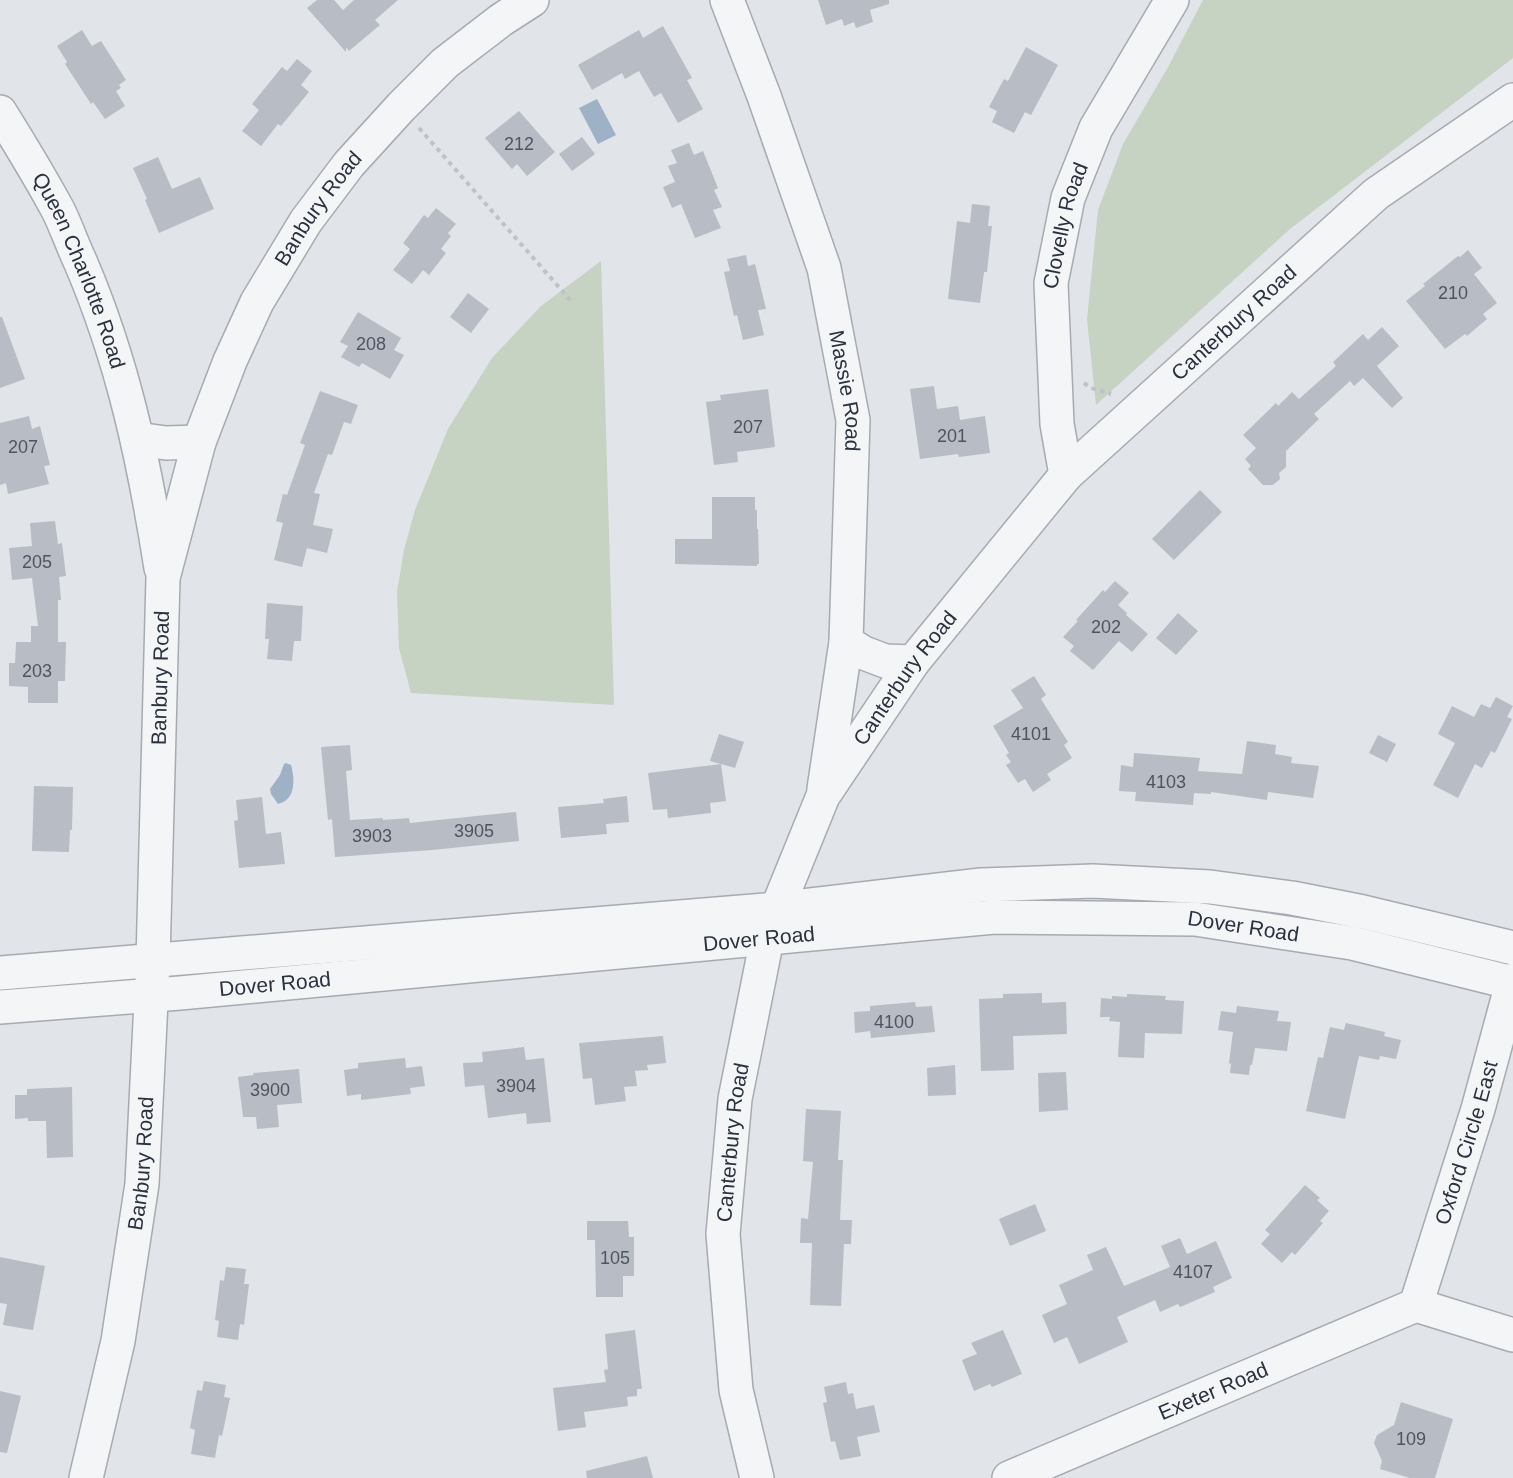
<svg xmlns="http://www.w3.org/2000/svg" width="1513" height="1478" font-family="Arial,sans-serif">
	<style>
		.green { fill: #c6d2c2 }
		.water { fill: #9eb1c6 }
		.building { fill: #b8bdc5 }
		.lines { fill: none; stroke-linecap: round; stroke-linejoin: round }
		.minor-casing { stroke: #a6abb2; stroke-width: 36 }
		.path { stroke: #bfc2c7; stroke-width: 4; stroke-dasharray: 4.5 4.5; stroke-linecap: butt }
		.minor { stroke: #f3f5f7; stroke-width: 33 }
		.labels { text-anchor: middle; stroke-width: 4.5; stroke-linejoin: round; paint-order: stroke }
		.number-label { font-size: 18px; fill: #4e5560 }
		.street-label { font-size: 21px; fill: #2a323f; stroke: #f0f3f6 }
	</style>
	<rect width="100%" height="100%" fill="#e1e4e8"/>
	<path class="green" d="M1203,0H1513V58L1290,229L1096,405L1087,319L1098,210L1123,144L1167,69Z
		M601,261L614,705L411,693L399,648L397,592L404,550L415,510L448,429L492,358L541,306Z"/>
	<path class="water" d="M597,99L616,135L598,144L579,108Z
		M286,763L291,765C295,779 296,800 278,804L271,794L270,789L280,775L284,764Z"/>
	<path class="building" d="M317,0H334L343,10L354,0H398L375,20L380,25L349,51L346,47V52L307,8Z
		M818,0H889V4L870,10L873,22L856,28L854,22L844,26L842,19L826,25Z
		M663,26L692,78L687,80L703,109L678,123L661,93L654,97L639,71L625,79L622,73L592,90L578,65L639,30L643,38Z
		M82,30L92,46L101,41L126,80L119,85L121,88L116,91L125,106L105,119L93,102L91,104L65,64L67,62L57,46Z
		M1026,47L1058,65L1031,115L1025,112L1014,133L992,122L997,111L989,107L1004,79L1008,81Z
		M297,59L312,71L301,85L309,92L281,126L278,124L261,146L242,131L259,110L252,104L282,67L287,71Z
		M519,111L555,152L527,176L517,164L512,169L485,138Z
		M582,137L595,154L572,171L559,154Z
		M689,143L694,155L703,151L718,188L714,190L722,207L713,210L721,228L695,238L681,204L672,208L663,187L675,182L668,166L677,163L671,150Z
		M158,157L172,189L200,177L214,209L159,233L145,200L147,199L133,168Z
		M972,204L990,206L988,226H992L987,272H984L980,303L948,299L957,221L970,223Z
		M436,208L456,224L448,233L451,236L441,249L446,253L429,275L423,270L412,284L393,270L410,249L403,243L404,242L424,215L428,218Z
		M1468,250L1482,268L1474,274L1497,303L1483,314L1487,319L1467,336L1465,334L1445,349L1406,301L1425,286L1423,284L1458,256L1460,257Z
		M746,255L748,266L755,264L766,309L758,310L764,335L743,340L737,315L734,316L724,272L730,271L727,259Z
		M468,293L489,309L471,333L450,317Z
		M358,312L401,338L394,350L404,355L390,379L362,363L359,367L341,357L348,346L340,342Z
		M0,317H2L25,379L0,388Z
		M1382,327L1399,346L1377,366L1403,398L1392,408L1363,378L1354,386L1350,381L1314,414L1319,419L1286,451V467L1279,473L1280,479L1273,485H1263L1248,469L1251,466L1245,459L1256,448L1243,435L1276,403L1278,406L1292,392L1299,399L1336,366L1333,362L1363,334L1368,340Z
		M934,386L937,409L958,406L960,420L985,416L990,453L959,457L958,454L920,459L910,389Z
		M768,389L775,447L737,452L738,462L714,465L706,402L721,400L720,395Z
		M320,391L358,405L351,424L344,422L332,455L328,454L314,493L320,494L313,525L333,529L327,553L307,548L302,567L274,560L283,523L276,521L283,494L287,495L305,445L300,443Z
		M29,416L32,429L40,426L50,465L44,466L49,484L8,494L6,483L0,485V423Z
		M1200,490L1222,512L1174,560L1152,539Z
		M712,497H755V510H757V529H758L759,564H757V566L675,564V539H712Z
		M55,521L58,544L62,543L66,576L59,577L61,600H58V642H66L65,681H58V703H28V687L9,686V663H15L16,642H31V626H38L32,578L12,580L9,548L32,546L30,523Z
		M1115,581L1129,593L1118,605L1127,613L1126,615L1148,634L1132,652L1119,641L1093,670L1070,651L1074,646L1063,637L1078,621L1076,620L1103,590L1105,592Z
		M267,603L303,606L301,641H294L292,661L267,659L269,639H265Z
		M1178,613L1198,631L1176,655L1156,638Z
		M1034,676L1046,695L1041,699L1068,742L1064,745L1072,758L1047,774L1051,780L1033,792L1025,779L1018,783L1006,765L1011,762L1006,755L1009,753L993,726L1023,708L1011,690Z
		M1496,697L1513,706L1507,717L1512,719L1495,753L1491,751L1482,768L1475,764L1458,798L1433,785L1455,743L1438,734L1452,706L1474,717L1481,704L1490,708Z
		M719,734L744,742L735,768L721,764L726,801L710,803L711,813L668,818L667,809L653,810L648,773L721,764L710,761Z
		M1378,735L1396,744L1387,762L1369,753Z
		M1247,741L1276,745L1275,754L1292,757L1291,763L1319,766L1313,798L1268,792L1267,800L1211,792V794L1194,793L1193,805L1135,801L1136,792L1119,791L1121,765L1133,767L1134,753L1200,758L1198,771L1242,774Z
		M350,745L352,770L346,771L350,820L383,818V820L409,818L410,823L516,812L519,841L432,850L335,857L332,819L328,820L321,747Z
		M34,786L73,787L72,830H70L69,852L32,851Z
		M627,796L629,822L606,824L607,834L561,838L558,807L604,803L603,799Z
		M262,797L266,834L281,832L285,864L239,868L234,821L238,820L236,800Z
		M1042,993V1003L1066,1002L1067,1034L1013,1036L1014,1070L981,1071L979,999L1003,998V994Z
		M1127,994L1166,996L1165,1000L1184,1001L1182,1034L1145,1033L1144,1058L1118,1057L1120,1022L1109,1021L1110,1017H1100L1101,998L1112,999V996L1127,997Z
		M915,1002L916,1007L932,1006L935,1032L871,1038L870,1031L855,1033L854,1012L870,1011V1006Z
		M1237,1006L1279,1011L1277,1021L1291,1022L1287,1051L1255,1048L1252,1065H1250L1249,1075L1230,1073L1231,1064L1229,1063L1233,1032L1218,1030L1221,1011L1236,1013Z
		M1346,1023L1385,1032L1384,1036L1401,1040L1396,1059L1380,1056L1379,1060L1359,1056L1345,1119L1306,1111L1318,1057L1323,1058L1330,1027L1344,1030Z
		M663,1036L666,1063L647,1065L648,1070L635,1071L637,1086L624,1087L626,1101L595,1105L592,1078L583,1079L579,1043Z
		M524,1047L526,1060L544,1058L551,1122L527,1124L526,1113L488,1118L484,1085L465,1087L463,1063L483,1062L482,1052Z
		M405,1058L406,1068L422,1066L425,1086L410,1088L411,1094L361,1100V1094L347,1096L344,1070L358,1068V1063Z
		M955,1065L956,1095L928,1096L927,1068Z
		M299,1069L302,1103L277,1105L279,1127L257,1129L256,1117H243L238,1077L254,1075L253,1073Z
		M1066,1072L1068,1110L1039,1112L1038,1073Z
		M72,1087L73,1157L47,1158L46,1121H28V1118L15,1119V1095H27V1089Z
		M806,1109L841,1111L838,1160H843L840,1220H852L851,1244H844L841,1306L810,1305L812,1243H800L801,1218L808,1219L813,1162L803,1161Z
		M1305,1185L1320,1198L1317,1200L1329,1211L1320,1221L1323,1223L1295,1255L1292,1252L1282,1263L1261,1244L1270,1234L1265,1230Z
		M1035,1204L1046,1231L1010,1246L999,1219Z
		M587,1221H628L629,1237H634V1276H623V1297H596L595,1240H587Z
		M1180,1238L1187,1254L1216,1241L1232,1278L1213,1287L1215,1292L1180,1307L1178,1304L1160,1312L1155,1300L1117,1317L1128,1342L1079,1364L1067,1337L1054,1343L1042,1315L1067,1304L1059,1285L1093,1270L1087,1255L1106,1247L1124,1286L1170,1267L1161,1246Z
		M0,1257L45,1266L33,1330L3,1325L7,1304L0,1303Z
		M226,1267L246,1269L244,1284H249L244,1325L240,1324L238,1340L217,1337L219,1321L215,1320L220,1280L224,1281Z
		M635,1330L642,1389H637V1396L627,1397L628,1406L584,1412L586,1427L558,1431L553,1388L606,1382L604,1370L608,1369L605,1334Z
		M1003,1330L1022,1374L992,1387L990,1384L974,1391L962,1360L977,1354L971,1343Z
		M204,1381L226,1385L224,1397L230,1398L222,1436L219,1435L215,1458L191,1454L195,1430L190,1428L197,1390L202,1391Z
		M846,1382L848,1394L853,1393L856,1409L874,1405L880,1432L857,1437L861,1456L840,1460L835,1441L831,1442L823,1403L827,1402L824,1387Z
		M0,1391L21,1396L7,1453L0,1452Z
		M1401,1402L1453,1419L1435,1478H1410L1380,1469L1382,1461L1374,1443L1377,1435L1394,1425Z
		M647,1456L653,1478H587L586,1471Z"/>
	<g class="lines">
		<g class="minor-casing">
			<g id="minor">
				<path id="s1" d="M727,0L764,96L824,268L853,420L846,642L824,789"/>
				<path id="s2" d="M0,112C20,144 40,177 58,210C66,226 72,244 80,261C123,361 144,460 161,568"/>
				<path d="M137,439L166,443L199,442"/>
				<path id="s3" d="M1066,475L1057,424L1051,283L1068,198L1096,128L1172,0"/>
				<path d="M846,642L864,653L885,661L913,662"/>
				<path d="M0,973L777,909L981,885L1093,881L1210,887L1292,898L1363,912L1513,948"/>
				<path id="s4" d="M0,1007L180,993L994,917L1195,919L1352,943L1513,983"/>
				<path id="s5" d="M1416,1305L1478,1109L1513,980"/>
				<path d="M1416,1305L1513,1335"/>
				<path id="s6" d="M86,1478L118,1341L142,1184L153,961L163,578L199,442L230,361L257,302L306,221L349,164L401,107L445,63L501,20L532,0"/>
				<path id="s7" d="M757,1478L736,1390L723,1234L735,1099L767,939L777,909L823,796L913,662L1066,475L1376,194L1513,100"/>
				<path id="s8" d="M1009,1478L1416,1305"/>
			</g>
		</g>
		<path class="path" d="M419,128L572,302
			M1084,383L1091,388L1111,394"/>
		<use href="#minor" class="minor"/>
	</g>
	<g class="labels">
		<g class="number-label">
			<text x="519" y="150">212</text>
			<text x="1453" y="299">210</text>
			<text x="371" y="350">208</text>
			<text x="748" y="433">207</text>
			<text x="952" y="442">201</text>
			<text x="23" y="453">207</text>
			<text x="37" y="568">205</text>
			<text x="1106" y="633">202</text>
			<text x="37" y="677">203</text>
			<text x="1031" y="740">4101</text>
			<text x="1166" y="788">4103</text>
			<text x="474" y="837">3905</text>
			<text x="372" y="842">3903</text>
			<text x="894" y="1028">4100</text>
			<text x="516" y="1092">3904</text>
			<text x="270" y="1096">3900</text>
			<text x="615" y="1264">105</text>
			<text x="1193" y="1278">4107</text>
			<text x="1411" y="1445">109</text>
		</g>
		<g class="street-label">
			<text dy="7" stroke="none"><textPath href="#s6" startOffset="1310">Banbury Road</textPath></text>
			<text dy="7" stroke="none"><textPath href="#s3" startOffset="252">Clovelly Road</textPath></text>
			<text dy="7" stroke="none"><textPath href="#s2" startOffset="178">Queen Charlotte Road</textPath></text>
			<text dy="7" stroke="none"><textPath href="#s7" startOffset="1329">Canterbury Road</textPath></text>
			<text dy="7" stroke="none"><textPath href="#s1" startOffset="410">Massie Road</textPath></text>
			<text dy="7" stroke="none"><textPath href="#s6" startOffset="806">Banbury Road</textPath></text>
			<text dy="7" stroke="none"><textPath href="#s7" startOffset="843">Canterbury Road</textPath></text>
			<text dy="7" stroke="none"><textPath href="#s4" startOffset="1248">Dover Road</textPath></text>
			<text dy="7" stroke="none"><textPath href="#s4" startOffset="762">Dover Road</textPath></text>
			<text dy="7" stroke="none"><textPath href="#s4" startOffset="276">Dover Road</textPath></text>
			<text dy="7" stroke="none"><textPath href="#s7" startOffset="339">Canterbury Road</textPath></text>
			<text dy="7" stroke="none"><textPath href="#s5" startOffset="170">Oxford Circle East</textPath></text>
			<text dy="7" stroke="none"><textPath href="#s6" startOffset="320">Banbury Road</textPath></text>
			<text dy="7" stroke="none"><textPath href="#s8" startOffset="222">Exeter Road</textPath></text>
		</g>
	</g>
</svg>
